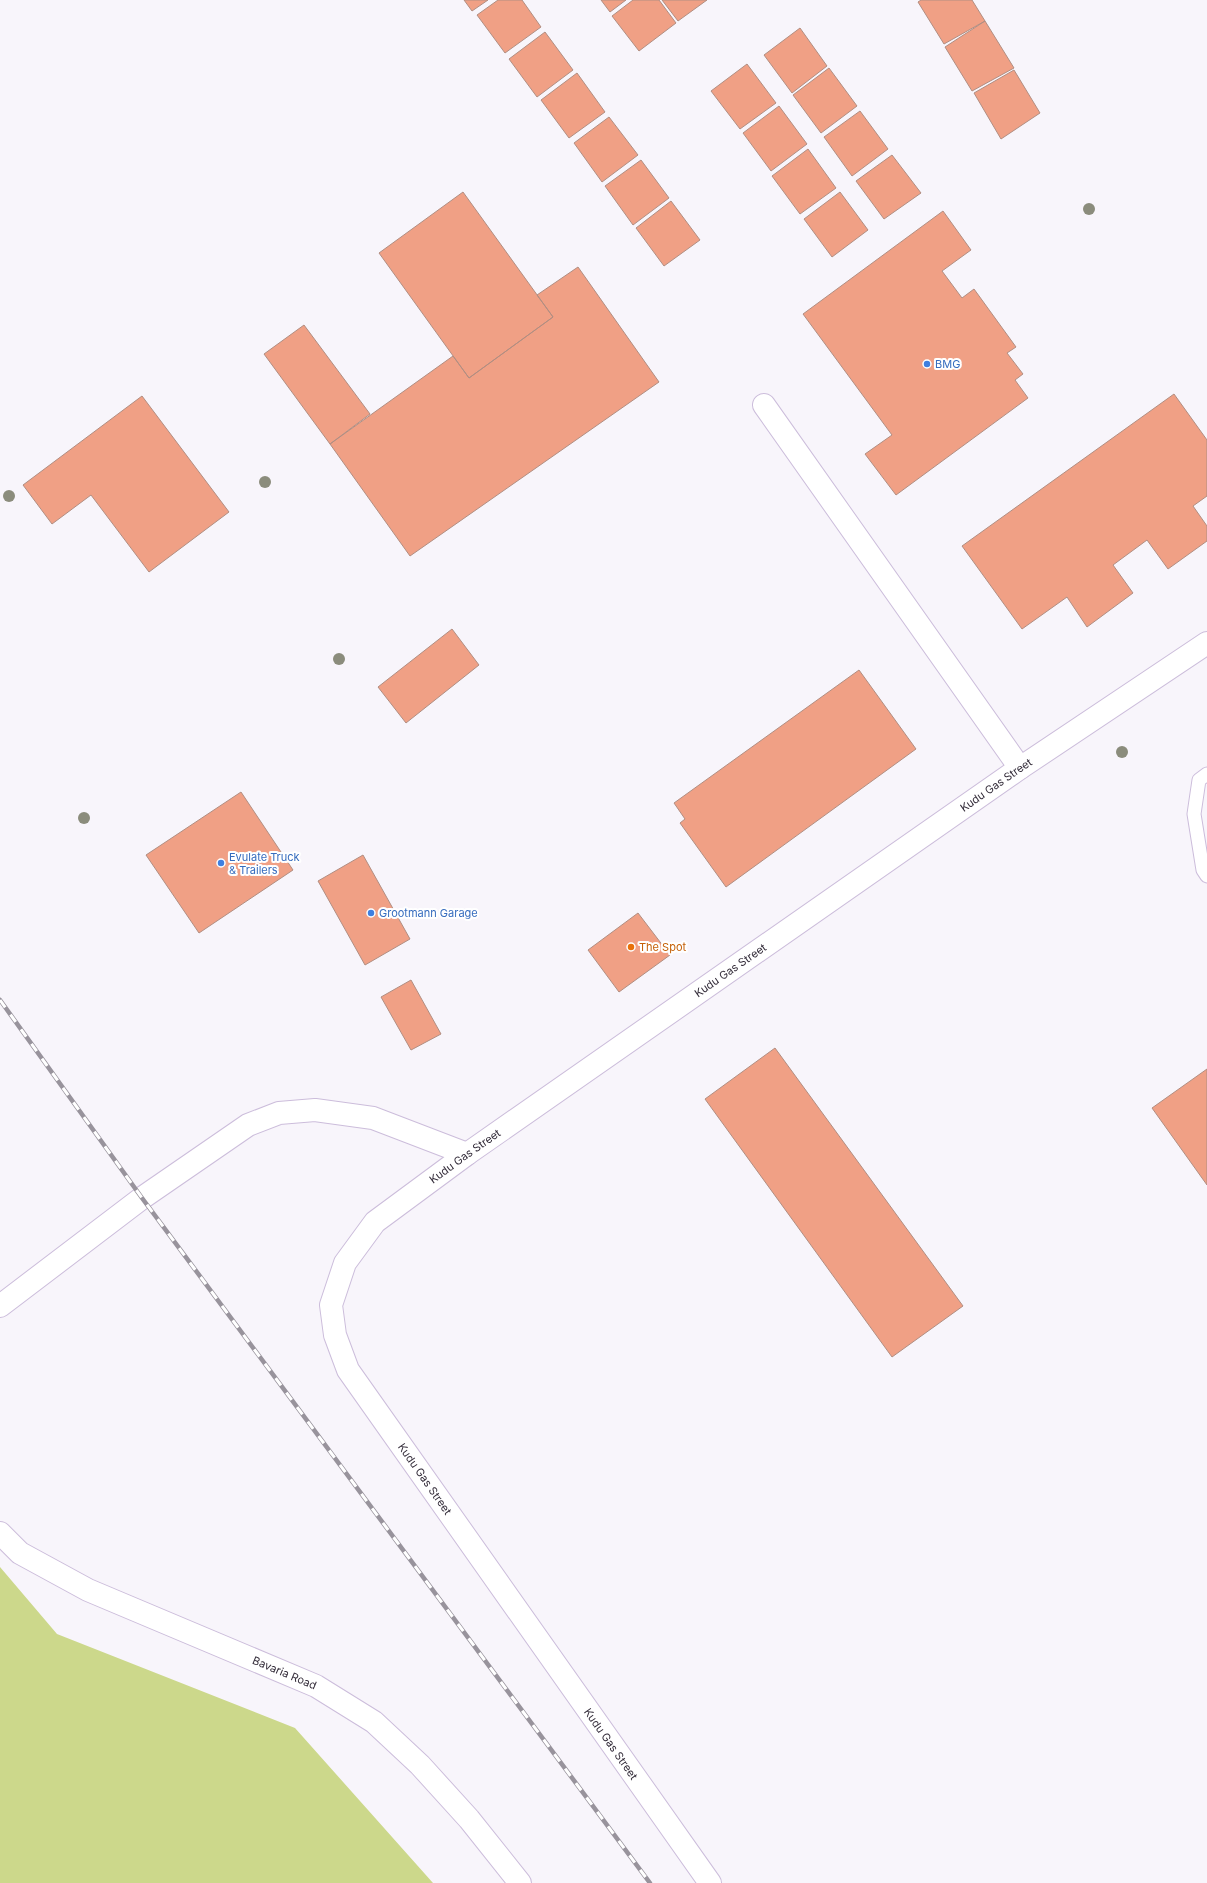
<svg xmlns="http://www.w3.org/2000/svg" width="1207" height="1883" font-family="Inter,sans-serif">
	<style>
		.green { fill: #ccd88b }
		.building { fill: #f0a085; stroke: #b18e82 }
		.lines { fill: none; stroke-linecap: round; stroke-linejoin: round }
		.service-casing { stroke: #ccbddb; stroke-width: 15 }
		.minor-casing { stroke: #ccbddb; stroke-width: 24 }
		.service { stroke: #fff; stroke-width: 13 }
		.minor { stroke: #fff; stroke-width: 22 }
		.rail-casing { stroke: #98939c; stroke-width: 4.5 }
		.rail { stroke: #fff; stroke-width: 3; stroke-dasharray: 9; stroke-linecap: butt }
		.tree { fill: #8b8c7c }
		.shop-dot { fill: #3f7fe0; stroke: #fff; stroke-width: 1.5 }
		.food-dot { fill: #e8710a; stroke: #fff; stroke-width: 1.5 }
		.labels { text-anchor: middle; stroke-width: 4; stroke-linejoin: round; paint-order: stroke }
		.shop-label { font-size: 11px; fill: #366cbe; stroke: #fff; text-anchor: start }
		.street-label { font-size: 11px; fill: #342d3a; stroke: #fff }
		.food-label { font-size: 11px; fill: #c56008; stroke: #fff; text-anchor: start }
	</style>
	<rect width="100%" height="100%" fill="#f8f5fb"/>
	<path class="green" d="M0,1567L57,1634L295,1728L433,1883H0Z"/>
	<path class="building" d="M464,0H488L472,11Z
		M498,0H522L541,27L505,53L477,15Z
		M601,0H626L610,12Z
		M633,0H659L676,23L639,51L612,16Z
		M662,0H707L678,21Z
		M921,0H972L985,21L944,44L918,2Z
		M985,21L1014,68L972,91L945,47Z
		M800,28L827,66L792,93L764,55Z
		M545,32L573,70L537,97L509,59Z
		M747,64L776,103L740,129L711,91Z
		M829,68L857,106L821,133L793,95Z
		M1014,70L1040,113L1001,139L974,93Z
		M577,73L605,112L569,138L541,100Z
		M779,106L807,144L771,171L743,133Z
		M860,111L888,149L852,176L824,137Z
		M609,117L638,155L602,182L574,143Z
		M808,149L836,188L800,214L772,176Z
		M892,155L921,193L884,219L856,181Z
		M641,160L669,198L633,225L605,186Z
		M463,192L553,317L469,378L379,253Z
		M840,192L868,230L832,257L804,219Z
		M671,201L700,240L664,266L636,228Z
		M943,211L971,250L942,271L962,298L974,289L1016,347L1007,353L1023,374L1015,380L1028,398L896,495L865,454L892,435L803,314Z
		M578,267L659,382L410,556L330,444L453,356L469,378L553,317L537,295Z
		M304,325L370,414L330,444L264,354Z
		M1174,394L1207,440V496L1193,506L1207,526V541L1168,569L1147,540L1113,565L1133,593L1087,627L1067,597L1022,629L962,546Z
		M142,396L229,512L149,572L91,495L52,524L23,485Z
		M452,629L479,665L406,723L378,687Z
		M859,670L916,749L726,887L680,823L685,819L674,803Z
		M241,792L293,870L199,933L146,855Z
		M363,855L410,939L365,965L318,881Z
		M638,913L670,955L619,992L588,950Z
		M411,980L441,1034L411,1050L381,997Z
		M775,1048L963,1306L892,1357L705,1099Z
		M1207,1069V1185L1152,1108Z"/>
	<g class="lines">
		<g class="service-casing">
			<path id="service" d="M1207,774L1199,780L1194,814L1203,870L1207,876"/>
		</g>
		<g class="minor-casing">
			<g id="minor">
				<path d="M764,405L1020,768"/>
				<path d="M0,1306L142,1198L248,1125L279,1113L315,1110L373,1118L467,1154"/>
				<path id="s1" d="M0,1533L20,1553L88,1590L316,1686L374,1722L420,1765L469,1819L520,1883"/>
				<path id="s2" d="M710,1883L348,1370L335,1335L331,1305L345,1263L375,1222L467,1154L1020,768L1207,643"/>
			</g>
		</g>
		<use href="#service" class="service"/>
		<use href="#minor" class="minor"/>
		<g class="rail-casing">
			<path id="rail" d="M0,1000L142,1198L650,1883"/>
		</g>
		<use href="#rail" class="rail"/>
	</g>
	<g class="tree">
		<circle cx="1089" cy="209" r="6"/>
		<circle cx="265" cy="482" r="6"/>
		<circle cx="9" cy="496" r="6"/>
		<circle cx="339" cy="659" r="6"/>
		<circle cx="1122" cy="752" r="6"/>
		<circle cx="84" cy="818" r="6"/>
	</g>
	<g class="shop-dot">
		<circle cx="927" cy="364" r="4"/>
		<circle cx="221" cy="863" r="4"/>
		<circle cx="371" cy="913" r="4"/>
	</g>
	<circle class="food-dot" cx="631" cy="947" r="4"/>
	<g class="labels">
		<g class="shop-label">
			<text x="935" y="368">BMG</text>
			<text x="229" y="861">Evulate Truck<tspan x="229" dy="13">&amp; Trailers</tspan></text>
			<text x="379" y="917">Grootmann Garage</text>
		</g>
		<g class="street-label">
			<text dy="4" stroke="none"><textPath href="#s2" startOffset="1550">Kudu Gas Street</textPath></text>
			<text dy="4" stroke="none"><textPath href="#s2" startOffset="1226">Kudu Gas Street</textPath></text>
			<text dy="4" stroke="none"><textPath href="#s2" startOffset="902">Kudu Gas Street</textPath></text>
			<text transform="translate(425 1479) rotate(55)" y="4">Kudu Gas Street</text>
			<text dy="4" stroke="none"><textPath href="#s1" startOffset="319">Bavaria Road</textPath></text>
			<text transform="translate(611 1744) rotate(55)" y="4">Kudu Gas Street</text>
		</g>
		<g class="food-label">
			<text x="639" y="951">The Spot</text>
		</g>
	</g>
</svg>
